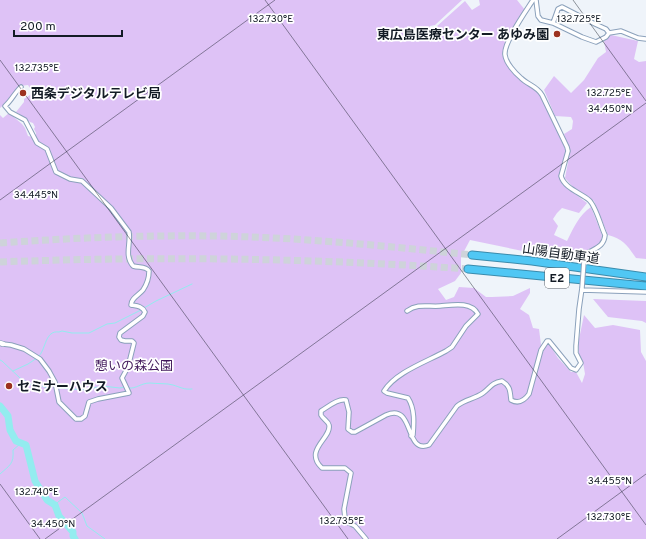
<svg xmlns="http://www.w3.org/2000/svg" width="646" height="539" font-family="Overpass,'Noto Sans JP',sans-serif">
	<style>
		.green { fill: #dec2f6 }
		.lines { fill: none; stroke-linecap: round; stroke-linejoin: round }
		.stream { stroke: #93ecef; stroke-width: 1 }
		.river { stroke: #93ecef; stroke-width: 7 }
		.motorway-tunnel { stroke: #ced3da; stroke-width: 7; stroke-dasharray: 7 3.5; stroke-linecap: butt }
		.minor-casing { stroke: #8ba1bb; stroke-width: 5.5 }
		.tertiary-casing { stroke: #8ba1bb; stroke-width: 6 }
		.motorway-casing { stroke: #3b8bac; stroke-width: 9 }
		.minor { stroke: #fff; stroke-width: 3.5 }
		.tertiary { stroke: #fff; stroke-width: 4.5 }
		.motorway { stroke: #50c7f4; stroke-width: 7 }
		.minor-bridge-casing { stroke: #8ba1bb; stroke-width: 5.5; stroke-linecap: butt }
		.minor-bridge { stroke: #fff; stroke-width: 3.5 }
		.ticks { fill: none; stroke: #131b25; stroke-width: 1; stroke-opacity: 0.45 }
		.poi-dot { fill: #9c3220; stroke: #fff; stroke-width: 1.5 }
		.labels { text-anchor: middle; stroke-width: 3.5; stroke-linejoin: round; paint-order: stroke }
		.shield { fill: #fff; stroke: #5a5f66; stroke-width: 1 }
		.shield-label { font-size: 12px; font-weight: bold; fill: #131b25 }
		.poi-label { font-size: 13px; font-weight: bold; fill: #131b25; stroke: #fff; text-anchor: start }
		.street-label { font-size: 13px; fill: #131b25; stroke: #fff }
		.park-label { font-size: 13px; fill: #41185b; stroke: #fff }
		.ticks-label { font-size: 10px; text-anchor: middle; fill: #131b25; stroke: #fff; stroke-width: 3.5; stroke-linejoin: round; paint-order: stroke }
	</style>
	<rect width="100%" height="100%" fill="#eff4fa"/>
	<path class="green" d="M0,0H462L435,25L430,26L428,31L433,37L437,32L436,27L465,1L472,10L480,5L479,0H517L525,10L504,49L502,55L514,74L539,92L564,146L566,152L559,177L563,185L587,203L579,213L562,208L557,213L553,219L558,226L554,235L567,241C573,229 579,215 591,207L602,235C602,245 594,246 587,251C583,253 581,258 578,261L566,260L470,240L461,257V273L455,281L438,289L446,300L454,297L459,287L474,288L486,297H492L513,296L530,288V293L520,309L529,315L533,328L539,329L541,345L549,344L558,358L571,372H576L582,383L585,374L583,362L579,356L578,344L584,315L595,328L613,325L640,330L641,352L646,361V539H0V115L3,118L9,113L22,124L25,128L28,136L36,138V133L34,129L35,127L33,123C27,122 22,115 16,112L24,102V99L33,93L28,85L20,86L14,96L0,108Z
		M611,35L638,41L634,59L639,62L646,61V259L636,258C627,245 623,239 608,235L594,201L573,187L565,178L570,152L564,134L572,129L573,121L571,117L555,116L544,90L554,76L571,93L584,80L598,58L606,52L604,41Z
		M593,299L646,301V323L642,321L608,317Z"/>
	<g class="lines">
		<path class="stream" d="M144,308L156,301L192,284
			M39,356C46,349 45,330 59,332L62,331L72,333H89L107,324L115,323L141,310
			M0,360L2,361L20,378L35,387
			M13,371L28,364L37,358
			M42,386L50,389
			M59,388L86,390L102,386L120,388L124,387
			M129,388C136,389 141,383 150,383C157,384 167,383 173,385C180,387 184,390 192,389
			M0,474C10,465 14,464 13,450L20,444L19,442
			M55,505L58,502L65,497L82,513L87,526L105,539"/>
		<path class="river" d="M0,406L8,416L10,430L16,441L26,445L35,481L47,500L55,505L59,516L73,532V536L75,539"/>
		<path class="motorway-tunnel" d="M0,243C71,238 141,235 212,236C299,237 386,246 472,255
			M0,262C156,256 312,258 468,269"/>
		<g class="minor-casing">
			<path id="minor" d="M533,0C526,11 503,43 505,55C506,63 515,73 521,78C528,85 537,86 542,95L567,147L568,151L561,176C564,188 581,193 589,200C596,206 601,227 605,235C604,247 595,248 586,254L584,261
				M536,0L538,16L541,20L553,23L582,37L596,42L606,37L609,33L621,31L638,38L646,39
				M553,23L558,9L562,7L595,24L606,29L609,33
				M582,290L646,292
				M407,311C418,303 428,307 440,306C452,305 471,301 478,314L466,326L452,347L446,351C426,362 396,372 384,391L387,393L408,398C415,409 414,423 413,435L411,436
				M3,344L11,345L24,349L40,359L49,371L55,382L59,402L76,419H81L85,416L89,402L98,399L129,393L122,378L128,367L134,343L132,341H125L121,340L119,337L120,333L143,316L145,312C142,306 137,306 131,305C131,298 139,295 143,290C147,284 149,278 149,271C145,266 140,268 133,266C124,255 131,244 129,232L111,208L82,181L70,179L56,172L47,149L37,143L25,120L10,112L5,106C12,100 15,92 21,87
				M366,539L355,526L349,523L345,518L344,509L351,473L345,468H322C303,450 332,438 329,425C328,421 323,419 321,415V411C328,407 338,398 346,400L349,412L348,429L352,432H355L386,415C415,402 404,455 429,445L457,406C465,399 475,399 483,393C491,387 491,383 502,381C510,386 510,390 511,400C518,404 524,401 529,394L541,350L547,341H549L571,368L576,370L581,363L576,353V346L579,309L582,288"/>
		</g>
		<g class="tertiary-casing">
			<path id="tertiary" d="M0,343L3,344"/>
		</g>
		<g class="motorway-casing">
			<path id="motorway" d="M472,255L532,261L646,277
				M468,269L646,286"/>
		</g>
		<use href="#minor" class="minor"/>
		<use href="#tertiary" class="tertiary"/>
		<use href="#motorway" class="motorway"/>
		<g class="minor-bridge-casing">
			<path id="minor-bridge" d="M582,288L584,261"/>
		</g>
		<use href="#minor-bridge" class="minor-bridge"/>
	</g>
	<path class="ticks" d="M265,0L646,525M573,0L646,101M0,60L348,539M0,200L275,0M0,484L40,539M45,539L646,103M557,539L646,474"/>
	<g class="poi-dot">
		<circle cx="557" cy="34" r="4"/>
		<circle cx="23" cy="93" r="4"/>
		<circle cx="9" cy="386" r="4"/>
	</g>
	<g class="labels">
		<rect class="shield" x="545" y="268" width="24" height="20" rx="3"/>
		<g class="shield-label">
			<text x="557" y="282">E2</text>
		</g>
		<g class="poi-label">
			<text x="549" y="39" text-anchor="end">東広島医療センター あゆみ園</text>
			<text x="31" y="98">西条デジタルテレビ局</text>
			<text x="17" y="391">セミナーハウス</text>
		</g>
		<g class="street-label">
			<text transform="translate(561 253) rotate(8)" y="5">山陽自動車道</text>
		</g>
		<g class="park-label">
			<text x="134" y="370">憩いの森公園</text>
		</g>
	</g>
	<g class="ticks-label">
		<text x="271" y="22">132.730°E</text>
		<text x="579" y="22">132.725°E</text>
		<text x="37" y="71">132.735°E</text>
		<text x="609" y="96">132.725°E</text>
		<text x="610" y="112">34.450°N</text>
		<text x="36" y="198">34.445°N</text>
		<text x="610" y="484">34.455°N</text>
		<text x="37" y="495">132.740°E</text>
		<text x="609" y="520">132.730°E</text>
		<text x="342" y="524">132.735°E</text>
		<text x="53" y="527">34.450°N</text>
	</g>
	<path d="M14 30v6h108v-6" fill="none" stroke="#131b25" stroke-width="2"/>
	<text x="20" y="30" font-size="12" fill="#131b25" stroke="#ffffff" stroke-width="3" paint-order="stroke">200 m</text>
</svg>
